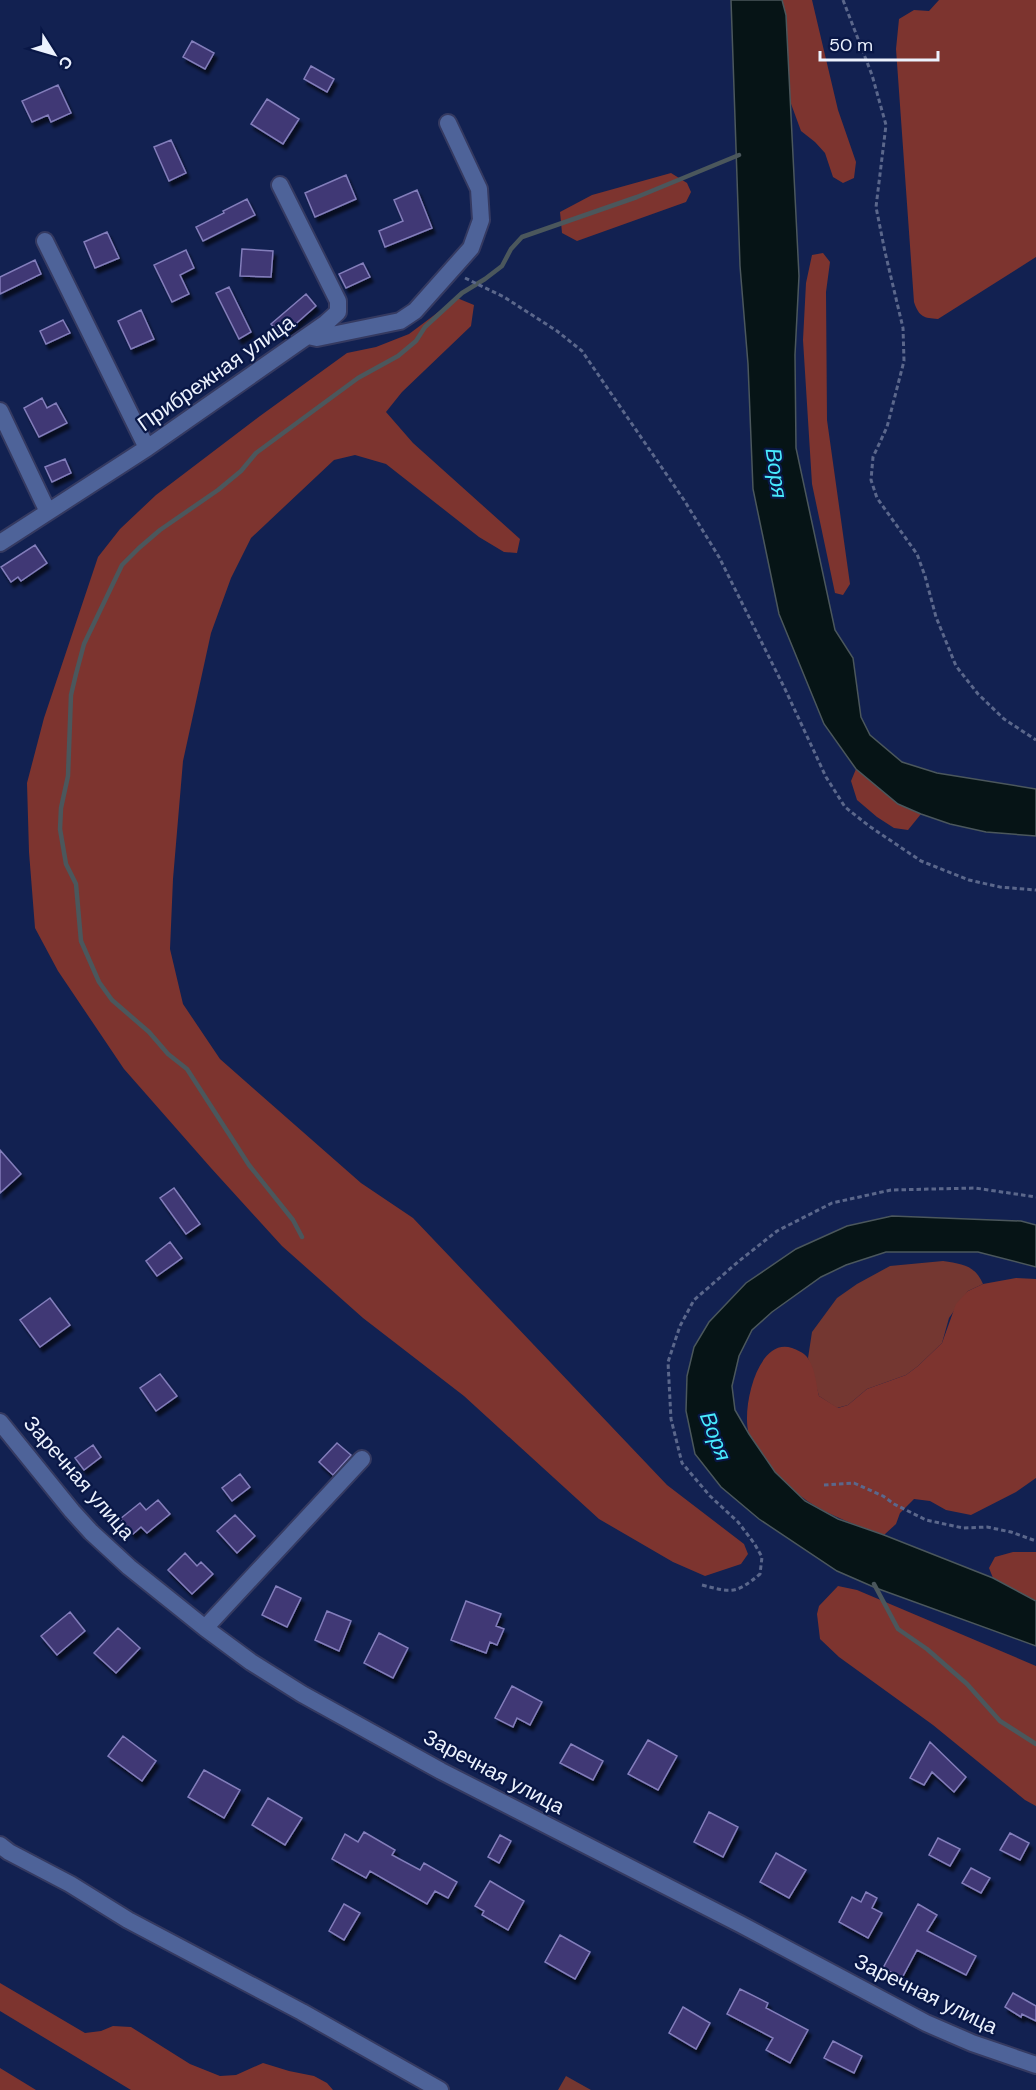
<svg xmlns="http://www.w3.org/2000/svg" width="1036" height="2090" font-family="'DM Sans',sans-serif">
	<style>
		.green { fill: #743731 }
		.forest { fill: #7d342f }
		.water { fill: #061416; stroke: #4b575c; stroke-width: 1.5 }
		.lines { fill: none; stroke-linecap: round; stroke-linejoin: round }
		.stream { stroke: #4b575c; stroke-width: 4.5 }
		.building { fill: #403775; stroke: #837ebb; stroke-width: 1.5; filter: url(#shadow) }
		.minor-casing { stroke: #353a61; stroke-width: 20 }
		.path { stroke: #5b678b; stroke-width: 3; stroke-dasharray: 4.5 3; stroke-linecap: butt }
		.minor { stroke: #4e6399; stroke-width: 16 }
		.labels { text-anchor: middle; stroke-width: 4.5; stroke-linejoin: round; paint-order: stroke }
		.street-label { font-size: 21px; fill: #ecf2fe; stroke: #091746 }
		.water-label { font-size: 22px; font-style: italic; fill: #48eafe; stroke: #091746 }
	</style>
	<defs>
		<filter id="shadow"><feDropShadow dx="3" dy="5" stdDeviation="1.5" flood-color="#0009"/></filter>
	</defs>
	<rect width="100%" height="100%" fill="#122151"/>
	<path class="green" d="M943,1261C962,1264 975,1265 983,1284L968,1291L949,1318L942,1343L918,1366L906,1375L867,1389L848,1405L837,1408L819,1396L808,1358L812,1332L837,1298L857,1284L890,1266Z
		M566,2076L591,2090H558Z"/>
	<path class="forest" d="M782,0H812L838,110L856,162L854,178L843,183L833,177L825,153L815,142L801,131L790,101L786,15Z
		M939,0H1036V257L938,319C924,318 919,317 914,302L896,49L899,19L914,10L929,11Z
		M671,173L687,183L691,192L686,202L577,241L562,233L560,212L592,195Z
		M823,253L830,262L826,292L827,420L850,584L843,595L835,593L812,484L803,340L806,283L812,255Z
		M457,298L474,305L471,326L402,392L386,412L413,443L520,539L517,553L504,552L479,537L386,464L355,455L334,460L251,538L231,578L211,633L183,761L173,879L170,949L183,1004L220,1059L361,1183L413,1218L667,1485L744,1544L748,1554L741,1564L705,1576L673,1562L599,1519L464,1396L363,1318L282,1246L211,1168L124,1069L58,971L35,928L29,852L27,783L44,718L98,557L120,529L156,495L260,416L347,353L376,347L409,334Z
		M856,769L898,804L921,814L908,830L894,828L877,817L857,800L851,781Z
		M1016,1278L1036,1279V1478L1016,1492L971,1515L946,1510L930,1501L914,1499L900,1513L896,1524L884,1535C833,1517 796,1504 764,1457C760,1450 752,1442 749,1434C741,1411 757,1336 792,1348C797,1350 803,1352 807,1357C815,1367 816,1384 819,1396L838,1408L848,1405L867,1389L906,1375L918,1366L942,1343L956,1304L968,1291L983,1284Z
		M1013,1552H1036V1601L993,1578L989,1568L995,1557Z
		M838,1586L857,1590L1036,1666V1806L1025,1800L933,1725L839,1657L820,1639L817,1614L819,1606Z
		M0,1983L85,2033L101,2031L113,2026L131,2027L190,2064L220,2076L236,2075L263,2063L289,2071L314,2076L327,2083L333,2090H131L0,2011Z
		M0,2068L36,2090H0Z"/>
	<path class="water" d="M731,0H782L786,15L799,276L795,355L796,448L835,630L853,658L861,717L870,735L902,762L937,773L1036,789V836L986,832L950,824L921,814L898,804L856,769L824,724L779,614L753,489L748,364L740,266Z
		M892,1216L1021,1221L1036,1225V1267L978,1252H886L846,1265L821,1277L772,1312L752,1330L739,1356L732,1386L735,1410L749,1434L775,1472L805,1501L838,1519L884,1535L993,1578L1036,1601V1646L876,1588L837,1571L759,1519L721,1487L695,1454L686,1411L687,1376L694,1347L709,1322L746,1283L796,1249L847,1226Z"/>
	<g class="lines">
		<path class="stream" d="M302,1237L293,1220L249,1165L187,1069L168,1054L149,1032L112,1000L99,982L81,941L76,884L66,864L60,829L61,808L68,776L71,695L76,674L84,644L122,565L139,548L160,530L218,490L241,471L256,453L358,378L398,356L416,341L425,327L462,293L485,279L502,266L511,249L522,237L637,197L739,155
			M874,1584L898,1629L927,1649L967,1684L1000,1721L1036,1744"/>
	</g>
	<path class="building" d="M192,41L214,53L205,69L183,57Z
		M311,66L334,79L327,92L304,79Z
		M58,85L71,113L51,122L48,115L32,122L22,101Z
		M267,99L299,119L283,144L251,124Z
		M171,140L186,173L169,181L154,147Z
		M346,175L356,199L315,217L305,193Z
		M417,190L432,228L385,247L379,231L403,221L394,200Z
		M247,199L255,215L203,241L196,227L224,213L223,211Z
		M107,232L119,258L95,268L84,242Z
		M242,249L273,251L271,277L240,276Z
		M186,250L194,268L180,275L189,294L172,302L154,265Z
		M35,260L41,274L0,294V277Z
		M363,263L370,277L346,288L339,274Z
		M229,287L251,332L239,339L216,293Z
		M306,294L316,306L282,336L271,324Z
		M141,310L154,339L131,349L118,321Z
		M63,320L70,333L46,344L40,331Z
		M42,398L47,408L56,403L67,423L39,437L24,408Z
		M65,459L71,473L52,482L45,467Z
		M35,545L47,563L21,581L18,577L11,582L1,567Z
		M0,1150L21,1174L0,1193Z
		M174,1188L200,1224L186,1234L160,1198Z
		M170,1242L182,1258L157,1276L146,1261Z
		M50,1298L70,1325L40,1347L20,1320Z
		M160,1374L177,1396L156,1411L140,1388Z
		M337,1443L351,1455L333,1475L319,1462Z
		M93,1445L101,1457L84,1470L75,1458Z
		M240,1474L250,1487L232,1501L222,1488Z
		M158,1500L170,1514L147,1533L141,1527L133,1534L120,1519L140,1503L146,1510Z
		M235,1515L255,1536L237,1553L217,1531Z
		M185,1553L197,1566L201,1562L213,1574L192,1594L168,1570Z
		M276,1586L301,1598L287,1627L262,1615Z
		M466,1601L501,1614L496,1626L504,1629L497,1645L490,1642L486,1653L451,1640Z
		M327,1611L351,1621L339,1651L315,1640Z
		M70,1612L85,1631L57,1655L41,1636Z
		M118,1628L140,1648L116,1673L94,1653Z
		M379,1633L408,1648L393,1678L364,1663Z
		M512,1686L542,1702L530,1725L517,1718L513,1727L495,1718Z
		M123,1736L156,1761L142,1781L108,1756Z
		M648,1740L677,1756L658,1790L628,1774Z
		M930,1742L966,1777L954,1792L932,1772L924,1785L910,1778Z
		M571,1744L603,1761L593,1780L560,1763Z
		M204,1770L240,1790L224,1818L188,1797Z
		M268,1798L302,1818L285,1845L252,1825Z
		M709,1812L738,1827L723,1857L694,1842Z
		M364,1832L395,1850L392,1855L420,1870L424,1863L457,1882L448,1898L435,1891L427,1904L370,1871L366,1878L332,1859L345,1834L358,1842Z
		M1010,1833L1029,1843L1020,1860L1000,1850Z
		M500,1835L511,1841L499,1863L488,1857Z
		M938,1838L960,1849L950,1866L929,1855Z
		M776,1853L806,1870L789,1898L760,1882Z
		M971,1868L990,1878L981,1893L962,1883Z
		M490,1881L524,1901L508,1930L482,1915L484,1911L475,1906Z
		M866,1892L877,1898L872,1908L882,1913L868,1938L839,1922L852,1897L861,1902Z
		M344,1904L360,1913L344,1940L329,1931Z
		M918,1904L937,1915L927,1931L976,1956L966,1975L917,1950L902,1978L883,1968Z
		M560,1935L590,1952L575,1979L545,1962Z
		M740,1989L768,2003L766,2008L808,2030L790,2063L766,2050L773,2038L727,2014Z
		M1013,1993L1036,2006V2021L1022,2014L1021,2017L1005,2007Z
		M683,2007L710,2023L696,2049L669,2033Z
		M833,2041L862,2056L854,2073L824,2058Z"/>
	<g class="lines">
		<g class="minor-casing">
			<path id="minor" d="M45,241L147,448
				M308,336L317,338L400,321L415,311L471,248L481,220L479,189L448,123
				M0,411L48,512
				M0,543L147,448L326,323L338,312V301L280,185
				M0,1422L72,1511L91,1532L129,1567L205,1628L251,1662L302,1694L441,1771L740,1924L926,2023L972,2043L1036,2065
				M205,1628L362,1459
				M0,1845L9,1852L70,1884L128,1920L302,2012L440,2090"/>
		</g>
		<path class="path" d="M843,0L872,75L886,125L876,207L885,252L903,328L904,361L887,427L873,457L871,480L877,498L917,554L925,576L936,617L956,666L978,694L1004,719L1036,740
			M465,278L504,297L557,331L582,351L684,500L719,557L785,689L826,777L845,807L869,826L921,861L969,880L1000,887L1036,890
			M824,1485L854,1483L883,1496L894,1504L926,1520L963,1528L987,1527L1011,1532L1036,1541
			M702,1585C732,1593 736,1594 760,1574L762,1557L754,1543L738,1522L710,1496L682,1463L671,1419L668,1362L680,1326L694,1300L739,1261L777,1231L832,1203L891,1190L975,1188L1036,1197"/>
		<use href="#minor" class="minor"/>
	</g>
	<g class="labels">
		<g class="street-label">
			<text transform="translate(216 373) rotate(-35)" y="7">Прибрежная улица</text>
			<text transform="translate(79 1478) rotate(49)" y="7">Заречная улица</text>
			<text transform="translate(494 1772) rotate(28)" y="7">Заречная улица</text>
			<text transform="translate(926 1994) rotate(26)" y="7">Заречная улица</text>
		</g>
		<g class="water-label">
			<text transform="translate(777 473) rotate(82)" y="8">Воря</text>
			<text transform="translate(716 1436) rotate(69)" y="8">Воря</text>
		</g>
	</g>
	<g transform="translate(54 54) rotate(127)" stroke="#091746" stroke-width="4.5" paint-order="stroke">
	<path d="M0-4.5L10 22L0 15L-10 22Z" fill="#ecf2fe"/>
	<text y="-9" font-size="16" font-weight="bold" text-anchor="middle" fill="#ecf2fe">С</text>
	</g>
	<path d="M820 51v9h118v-9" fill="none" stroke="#ecf2fe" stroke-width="3"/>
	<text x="829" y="51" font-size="18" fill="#ecf2fe" stroke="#091746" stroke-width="4.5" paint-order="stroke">50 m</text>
</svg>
